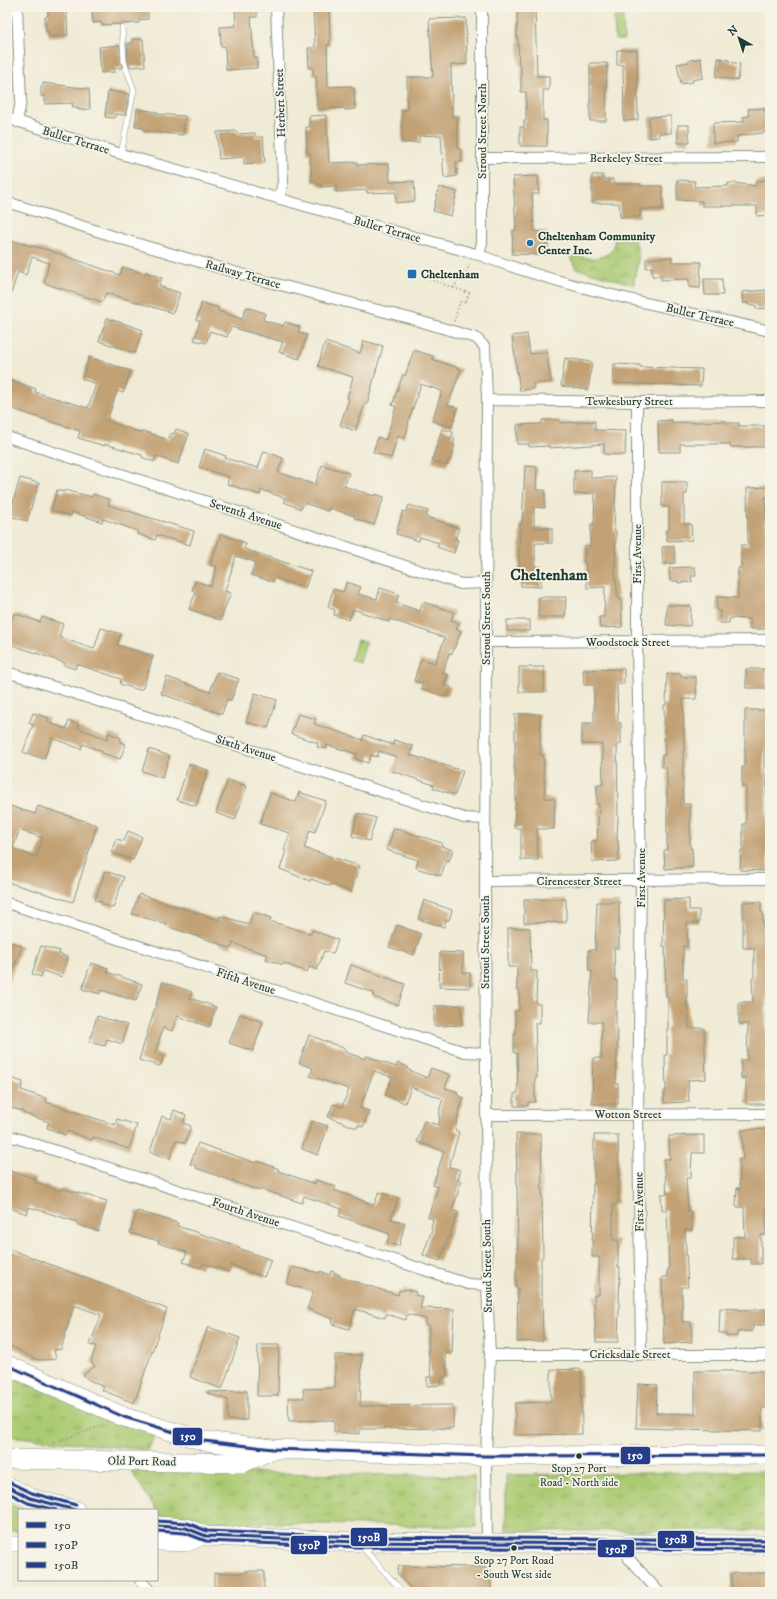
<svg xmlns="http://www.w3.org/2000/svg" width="777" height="1599" font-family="'IM FELL DW Pica',serif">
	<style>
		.grass { fill: url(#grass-tufts); stroke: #658453 }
		.park { fill: url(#park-crowns); stroke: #658453 }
		.pitch { fill: #abca72; stroke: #658453 }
		.building { fill: #c2a174; fill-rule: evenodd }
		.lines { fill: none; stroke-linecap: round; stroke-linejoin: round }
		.lane-casing { stroke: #889484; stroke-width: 6 }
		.street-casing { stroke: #889484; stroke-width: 12 }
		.secondary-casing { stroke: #889484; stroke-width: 16 }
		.highway-casing { stroke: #889484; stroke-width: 20 }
		.path { stroke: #889484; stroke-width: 2; stroke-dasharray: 1 3; stroke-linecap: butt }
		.lane { stroke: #fff; stroke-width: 5 }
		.street { stroke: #fff; stroke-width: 10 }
		.secondary { stroke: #fff; stroke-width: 15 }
		.highway { stroke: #fff; stroke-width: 19 }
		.bus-1-casing { stroke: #f7f3e8; stroke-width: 6 }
		.bus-2-casing { stroke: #f7f3e8; stroke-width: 6 }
		.bus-3-casing { stroke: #f7f3e8; stroke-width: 6 }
		.bus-1 { stroke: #243e8c; stroke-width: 3 }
		.bus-2 { stroke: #243e8c; stroke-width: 3 }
		.bus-3 { stroke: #243e8c; stroke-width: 3 }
		.poi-dot { fill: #1f6fb2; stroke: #f7f3e8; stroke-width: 1.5 }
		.bus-dot { fill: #1f3d34; stroke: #f7f3e8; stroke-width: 1.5 }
		.labels { text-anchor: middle; stroke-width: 3.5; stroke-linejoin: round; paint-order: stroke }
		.bus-label { font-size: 11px; fill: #1f3d34; stroke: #f7f3e8 }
		.street-label { font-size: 12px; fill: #1f3d34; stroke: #f7f3e8 }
		.poi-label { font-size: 12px; font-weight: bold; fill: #1f3d34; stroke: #f7f3e8; text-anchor: start }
		.district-label { font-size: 16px; font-weight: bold; fill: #1f3d34; stroke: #f7f3e8 }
		.line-badge { stroke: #f7f3e8; stroke-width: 1.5 }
		.badge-label { font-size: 11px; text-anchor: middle; font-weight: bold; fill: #fff }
	</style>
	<defs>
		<pattern id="grass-tufts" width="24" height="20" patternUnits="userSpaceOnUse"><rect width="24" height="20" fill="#abca72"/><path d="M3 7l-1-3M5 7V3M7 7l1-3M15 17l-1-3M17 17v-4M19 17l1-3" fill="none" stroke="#8ba55e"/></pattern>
		<pattern id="park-crowns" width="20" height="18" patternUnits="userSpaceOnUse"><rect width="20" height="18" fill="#abca72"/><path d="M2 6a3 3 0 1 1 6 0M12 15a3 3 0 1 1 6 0" fill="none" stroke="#8ba55e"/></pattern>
	</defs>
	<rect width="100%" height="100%" fill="#f7f3e8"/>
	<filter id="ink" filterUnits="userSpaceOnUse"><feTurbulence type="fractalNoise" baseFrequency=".025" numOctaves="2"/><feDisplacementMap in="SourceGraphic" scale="8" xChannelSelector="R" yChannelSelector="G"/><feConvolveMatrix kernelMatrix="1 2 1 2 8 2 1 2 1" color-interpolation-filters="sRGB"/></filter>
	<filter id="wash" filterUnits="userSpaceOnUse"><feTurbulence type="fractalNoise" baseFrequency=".012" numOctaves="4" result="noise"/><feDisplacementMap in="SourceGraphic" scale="16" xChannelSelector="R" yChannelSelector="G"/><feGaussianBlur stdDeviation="0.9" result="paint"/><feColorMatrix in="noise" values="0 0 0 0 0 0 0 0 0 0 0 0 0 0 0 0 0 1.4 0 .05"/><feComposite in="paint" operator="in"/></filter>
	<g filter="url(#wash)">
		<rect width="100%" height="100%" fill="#f0ebd5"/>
		<path class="grass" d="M7,1375L155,1437L147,1450L7,1436Z
			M131,1471L474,1476L476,1527L223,1522L161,1517Z
			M770,1471V1530L506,1531V1475Z
			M7,1503L23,1510H19V1531H7Z"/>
		<path class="park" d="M626,239L635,241L638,250V261L634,281L635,285L575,268L571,258L572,254C579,256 587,259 595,258C604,257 617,251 614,240Z"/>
		<path class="pitch" d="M623,16L624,40H615L614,17Z
			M357,640L366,642L360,663L351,660Z"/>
		<g id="blocks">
			<path class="building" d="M48,7H66L68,35L49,37L48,31H46L45,17L48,16Z
				M122,7H148V19L139,20V23L101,25V22L93,23L92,9Z
				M235,7H257V17H251L254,58H257V68L226,70L225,46L221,47L220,27L236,26Z
				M313,7H329L330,45H327L328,87L351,86V88H354L355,109L345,110V108L317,109L316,76H313V68H309L308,48H315Z
				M517,7H535L537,76H549V90H543V120H547V146H520V127H524V121H526V92H521V66H519L518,39H517Z
				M466,18L467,64L451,65L452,116H457L458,149H461L462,162H456L457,176L444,178L441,135L419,136V142L402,143V110H407V77H433L429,19Z
				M132,39H143L145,66L130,67L128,61L127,44L132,43Z
				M119,45L122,68H114L115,72L101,73L99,47Z
				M617,50H637L638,120L624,121L623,65H617Z
				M701,58L703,78L692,80L693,82L681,84L677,64L689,62L690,60Z
				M718,58L729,60V62L740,64L738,80L716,77Z
				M590,63H607L606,121H590Z
				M43,83L89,89L90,109L78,110V107H73L72,103L45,104V96H41V86H43Z
				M108,91L129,94L125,115L115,114V118L105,117Z
				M764,108V111H770V132L737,136V142L713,143V123L744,122L743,117L749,116L748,109Z
				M137,109L157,112V114L185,116L183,135L144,131V128L135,127Z
				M326,115L329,163L357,162V165L389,164L390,182L414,181L415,201L396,203V192L367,193V190L336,192V186L321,187V184L317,185V182H312L310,153H307L306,127H310L309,116Z
				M671,116V133H659V137L649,138V117Z
				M678,125H689V143H678Z
				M237,131L238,134L255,133V137H263L265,162L244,164V157L219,159L217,132Z
				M592,175H603V179H613V184H640V186H662L663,209H640V217H620L619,203H592Z
				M538,176L539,194H532L534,231L547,232V255L512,254L513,230H516L513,177Z
				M677,180L695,181L694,187L728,186V183H734L756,186V181L770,180V215L757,216V206H702V201L677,200Z
				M439,187L457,192L451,216L433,211Z
				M12,241L48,250L120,275L123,267L145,274L146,272L162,278L159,286L180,293L173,313L106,293L102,302L44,283L49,263L32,257L26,275L18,272L9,300L7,299V258Z
				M672,257V262H701L700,288L689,287V279L661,280V276H652V267L646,268V259Z
				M704,279H722L723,295H705Z
				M767,290L768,308L756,309L755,305H748V303H743L742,292Z
				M202,303L219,308L218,311L242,319L246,307L265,313L263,320L283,326L285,322L300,327L298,332L307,335L299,359L279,352L283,342L231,327L227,337L210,331L206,343L194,340L200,321L196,320Z
				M107,318L143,330L135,353L99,341Z
				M527,334L530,354L546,352L551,382L533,384L534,388L520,391L512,336Z
				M364,341L383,346L367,404H365L355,431L340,425L349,399L347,398L353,377L318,366L325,342L360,353Z
				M414,350L433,356L432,359L461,369L448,405L458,408L452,427L432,421L442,391L421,384L408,423H409L405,438L398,436L391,458L373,452L378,437L386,440L396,407L392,405L403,375L405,376Z
				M89,357L131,371L123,393L117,391L107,421L142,433L143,431L168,440L171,433L174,434L176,429L189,434L178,464L156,456L154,462L142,457V455L105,444V446L78,438L80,431L7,407V379L36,389L35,392L88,408L96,384L82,379Z
				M565,358L592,362L588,390L561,386Z
				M614,364L640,365V367L702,369L701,386L613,383Z
				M542,420H560V423L595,421V430L626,431L625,455L604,454V444L549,448V446L529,447V444H517V425L542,424Z
				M672,420V423L726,421V423H739V426H765V428H770V447H730V444H680V452H659L658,421Z
				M442,429L453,432L452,437L455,438L453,445L455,446L450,461L448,460L447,466L432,461Z
				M205,449L226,456L225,458L258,468L264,451L283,458L278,472L315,485L322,465L349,473L344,486L374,496L375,494L384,497L374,525L354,518L355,516L329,508L328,511L304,503L301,509L284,502L285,498L261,490L260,495L227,484L229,477L199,467Z
				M525,466L537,467L536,490H545V508L534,507V528H552V543H535V567H541V587L521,586V575H519L520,524H522Z
				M591,470V478L616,477L614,531H616L615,573L618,598L621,599L622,627L600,628L599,617H604L605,587L587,588L586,563H584L585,545L590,546L591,524H594L595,493L574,494V471Z
				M20,478L39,483L27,521L9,516Z
				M662,482H687V494H684V524H691L692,540L667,541L666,530H669V507H662Z
				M769,487V497H765L766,525H767L768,602H770V629H750V619L730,618L729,623H719L720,611H717V597L738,598V568H741V545H748L747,488Z
				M57,490L64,492L65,490L92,497L93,494L110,500L108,505L194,531L190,545L157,535L155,540L137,534L138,531L103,519L102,522L72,512L71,516L51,510Z
				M409,505L428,511L426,517L459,528L455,539L458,540L454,553L437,547L439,543L420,537L419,541L396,534L403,511L406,512Z
				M221,534L246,543L244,549L311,571L305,588L274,578L273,582L251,575L255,562L236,556L225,591L231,593L220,620L189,609L196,592L192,590L195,581L211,586L217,567L210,565Z
				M674,546L675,563L663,564L662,547Z
				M690,567H695L696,576H691L692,582L678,583V581H670L669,568Z
				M347,582L361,587L358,594L377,599L380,588L399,594L396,603L420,611L423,602L454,612L451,620L459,623L456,629L461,631L452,654L449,653L443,673L448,675L444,685L451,687L447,697L421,689L423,683L414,681L421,659L435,663L445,638L390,619L389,622L353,609L349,620L334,615L335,610L328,607L333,589L343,592Z
				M539,597H566L565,617H538Z
				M667,605L691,606L690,626L666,625Z
				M14,613L40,622L42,617L63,624L59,637L94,649L101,628L121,634L117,645L153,656L143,688L139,690L120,684L121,679L77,664L75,669L64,665L65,663L7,643V633Z
				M507,620H530V631H507Z
				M519,667H544V692H519Z
				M624,669V684H617L618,723H621V744H617L618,818L617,840H618L619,861L592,862L591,841H597L599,804H597V785H603L602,744H582V723H594V685H584L583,670Z
				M746,669H767V688H746Z
				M217,672L239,679L231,700L227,699L222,714L161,694L167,677L210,692Z
				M667,674H681V677H696V699H683L684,751H683V804H690V849L692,848L693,867L665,869L664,850H667V773L666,767H662V755H665L664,705H666Z
				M255,693L277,700L268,728L246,722Z
				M745,710H769V748H765V755H764V775H767L766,824H767L768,871L740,870L741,850H743V824H746V786H742V767H745Z
				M33,713L49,718L47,722L66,729L69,721L79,725L78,728L107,739L109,733L121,738L120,742L126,744L120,759L102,753L103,752L83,744L81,749L52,738L44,759L23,752L33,725L29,723Z
				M298,714L316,719L314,724L363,740L364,735L393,745L394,740L413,746L410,755L463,771L455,795L433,788L434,785L392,771L397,757L379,751L377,757L371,755L368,763L356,759L357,754L327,745L326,749L317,747L318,743L291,734Z
				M515,714H540V755H543L545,798L555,799L554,829H537L538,860H521V828H514L516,793L514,755H515Z
				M149,749L170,756L162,778L142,771Z
				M189,764L208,770L196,806L177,800Z
				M228,780L247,786L235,820L216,813Z
				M299,792L326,801L315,832L310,830L304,848L360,866L351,892L331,884L330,886L311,879L310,881L280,869L286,851L284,850L290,833L260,824L270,793L296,802Z
				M7,805L35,814L38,806L97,825L73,902L7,882ZM19,830L43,838L36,857L13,849Z
				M358,813L376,818L369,841L352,836Z
				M394,828L442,843L441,846L453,850L449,861L446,860L441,876L416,868L418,860L387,850Z
				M128,831L142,837L133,860L111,852L116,839L124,841Z
				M105,871L124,877L113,908L102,904V902L95,900Z
				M139,894L219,920L220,916L249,924L253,912L271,918L270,921L311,934L312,930L338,940L333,954L324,951L317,970L309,967L307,972L283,963V965L266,959L268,955L233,943L231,948L221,945V944L166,926L167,924L132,914Z
				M524,899H566V922L524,923Z
				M689,899V910H699V923H687V946H683V979H687V1006H688L689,1028H704L706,1079L688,1080L689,1102L664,1103V1091H666L665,1055H667V1029H668V997H666L665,946H663L664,900Z
				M424,900L452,910L449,920H446L444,927L418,919Z
				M597,902H619V948H614L615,980H617V999H616V1029H618L616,1084H618V1104H592L593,1058H601L602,1022H589L592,971H589L588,950H595Z
				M743,902H761V912H763V929H767L769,996H766V1030H767L769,1104H746V1078H741V1060H747L748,1024H739V1002H753L752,978H754V948H743Z
				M397,925L421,934L414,955L389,947Z
				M508,928H530L531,971H537L536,1004H540V1023H535L537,1078H535V1102H528V1106H514V1094L518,1093L517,1053H514V1034H516L515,1011H519V990H517V967H508Z
				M7,941L22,946L8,984H7Z
				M41,946L60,951L59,954L68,957L62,977L43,971L41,977L32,974Z
				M440,952L463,953V973H470V988L439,987Z
				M91,963L108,968L107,972L142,984L136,1001L101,990L100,994L82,989Z
				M351,965L405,984L398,1005L373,997L374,993L345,983Z
				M163,982L192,992L190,998L216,1007L209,1027L177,1016L172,1031L163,1028L155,1053L164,1056L160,1066L139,1060Z
				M461,1005L462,1025L434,1026V1006Z
				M240,1014L263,1022L253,1051L229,1043Z
				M97,1016L127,1025L122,1044L107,1039L105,1046L89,1042Z
				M309,1035L346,1049L345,1052L365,1059L366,1056L396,1067L398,1063L408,1067L407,1069L427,1078L431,1068L450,1075L445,1088L458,1092L457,1095L464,1098L459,1112L455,1130L459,1132L449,1167L461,1170L458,1180L462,1181L452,1210L458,1212L440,1261L423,1255L432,1229L431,1228L433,1219L428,1217L438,1187L433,1185L444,1151L417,1142L424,1121L439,1125L440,1108L443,1099L411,1087L405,1103L385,1095L392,1077L374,1071L360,1108L369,1111L363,1127L358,1125L357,1128L328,1117L333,1104L342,1107L349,1089L310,1076L313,1068L299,1063Z
				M7,1077L23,1082L21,1090L47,1099L46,1102L115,1125L117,1119L137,1125L129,1149L93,1137L92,1140L67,1131L66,1135L47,1128L49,1122L23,1113V1111L7,1107Z
				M174,1110L186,1115L183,1123L191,1126L185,1143L176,1140L170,1159L150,1152L162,1116L171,1119Z
				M312,1121L328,1126L318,1155L302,1149Z
				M770,1129V1207H766V1235H761V1264H751V1259H733V1237H745L744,1207H736L737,1188L740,1189L739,1159H743L742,1130Z
				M516,1134H541L543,1257L541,1258V1296H542L543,1341L517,1342L518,1288H516V1268H517L518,1240Z
				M594,1135H618L619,1175H618V1204H613V1240H618V1267H620L618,1342H596L594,1295H599V1257H592L593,1184H594Z
				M704,1135V1153H692L691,1178H686L688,1211H691L692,1230H685L688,1287H682V1322H691L692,1342L664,1344L662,1277H668L667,1270H669L667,1210H662L661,1194H667L665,1171H664V1159H670L669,1136Z
				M198,1143L256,1163L257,1161L279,1169L278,1171L315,1184L316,1180L336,1187L334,1190L374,1205L379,1192L398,1198L391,1219L405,1223L399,1246L387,1243L390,1234L339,1216L342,1209L304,1196L302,1203L261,1189L260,1191L196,1168L197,1166L190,1164Z
				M7,1170L36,1179L35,1182L60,1191L61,1188L107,1201L98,1231L76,1224L77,1222L29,1207L27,1214L7,1207Z
				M137,1211L178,1223L177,1226L238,1246V1248L271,1260L264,1277L231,1265L229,1272L203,1263L201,1268L183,1262L187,1252L158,1243L159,1241L130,1233Z
				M7,1248L167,1309L134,1403L102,1390L104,1387L89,1380L83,1375L95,1366L91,1362L96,1346L90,1345L101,1315L74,1305L61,1349L54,1350L56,1359L43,1360L35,1359L7,1344Z
				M292,1267L320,1273V1271L330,1275L331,1271L340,1275V1277L398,1295L399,1290L403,1291L404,1289L416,1292L415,1295L423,1297L420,1308L454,1309L452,1353H445L447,1376L443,1377V1379H441V1385L427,1386V1377H431L428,1348L429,1325H426V1319L407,1314L406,1320L386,1314L385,1318L355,1309L349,1329L332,1324L333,1319L307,1309L313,1292L287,1284Z
				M720,1308L739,1309V1310L767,1309V1325H753V1331L737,1332V1336H726V1333H719Z
				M208,1327L240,1338L222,1389L190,1377Z
				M258,1345H279L278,1396H257Z
				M335,1355H362L360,1406L453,1405V1428L360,1429V1434L334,1432V1420L289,1421L288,1398H304L303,1389L335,1388Z
				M581,1369L582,1434L515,1435V1403L551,1402V1370Z
				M695,1371H770V1408H762V1431L636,1428L638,1384L657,1385L656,1413L695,1414Z
				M247,1391V1420H228V1400L207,1393V1392Z
				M399,1566L491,1567V1592H414L397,1573Z
				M245,1571H264V1592H214V1573H245Z
				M731,1573H770V1592H731Z"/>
		</g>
	</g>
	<g filter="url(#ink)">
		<use href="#blocks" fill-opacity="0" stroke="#889484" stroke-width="1"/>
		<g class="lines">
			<g class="lane-casing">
				<path id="lane" d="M121,154L134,90L124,62L122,27
					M362,1547L403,1592"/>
			</g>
			<g class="street-casing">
				<path id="street" d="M17,7L21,101L17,122
					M276,7L283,182L279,199
					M7,118L121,154L479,255C572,290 672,308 770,331
					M482,158L770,157
					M7,202L125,240L261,280L409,318L476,338L485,347L487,400L485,881L487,1285L490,1355L486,1456L487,1544
					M479,255L482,243V7
					M487,400L637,402L770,401
					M637,402V642L641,880L638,1114L641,1354
					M7,437L461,584L485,583
					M486,642L770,640
					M7,672L464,818L485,819
					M485,881L770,879
					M7,903L465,1052L486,1053
					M486,1115L770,1114
					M7,1135L468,1284L487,1285
					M490,1355H770
					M627,1545L629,1559L659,1592
					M140,1580L151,1592"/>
			</g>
			<g class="secondary-casing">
				<path id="secondary" d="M157,1543L187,1544L206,1536
					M7,1544H19"/>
			</g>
			<g class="highway-casing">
				<path id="highway" d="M7,1365L124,1417L204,1441L273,1449L486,1456L770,1455
					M7,1459L243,1463L273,1449
					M7,1486L30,1498L75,1510
					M157,1526L186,1528L206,1536L358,1542L770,1545"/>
			</g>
			<path class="path" d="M429,279L454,288
				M454,321L460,302L466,303L469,293L454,288L460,274L466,275L469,264
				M53,1443L103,1425"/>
			<use href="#lane" class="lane"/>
			<use href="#street" class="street"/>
			<use href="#secondary" class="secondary"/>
			<use href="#highway" class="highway"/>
			<g class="bus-1-casing">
				<path id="bus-1" d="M7,1365L124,1417L204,1441L273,1449L486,1456L770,1455
					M7,1486L30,1498L75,1510
					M157,1526L186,1528L206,1536L358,1542L770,1545"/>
			</g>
			<g class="bus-2-casing">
				<path id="bus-2" d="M7,1492L28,1503L56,1510
					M157,1531L185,1533L206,1541L358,1547L770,1550"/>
			</g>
			<g class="bus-3-casing">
				<path id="bus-3" d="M9,1482L32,1493L76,1505
					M157,1521L187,1523L207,1531L358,1537L770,1540"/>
			</g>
			<use href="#bus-1" class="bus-1"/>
			<use href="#bus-2" class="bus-2"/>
			<use href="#bus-3" class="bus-3"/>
		</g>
	</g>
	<g class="poi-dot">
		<circle cx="530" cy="243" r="4"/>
		<rect x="407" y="269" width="10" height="10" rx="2"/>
	</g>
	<g class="bus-dot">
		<circle cx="579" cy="1456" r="3.5"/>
		<circle cx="514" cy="1548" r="3.5"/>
	</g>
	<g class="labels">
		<g class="bus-label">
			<text x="579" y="1472">Stop 27 Port<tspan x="579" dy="14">Road - North side</tspan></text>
			<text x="514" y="1564">Stop 27 Port Road<tspan x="514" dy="14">- South West side</tspan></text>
		</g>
		<g class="street-label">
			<text transform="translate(280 103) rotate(-92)" y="4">Herbert Street</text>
			<text transform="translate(482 131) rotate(-90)" y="4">Stroud Street North</text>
			<text transform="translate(76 140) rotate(17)" y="4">Buller Terrace</text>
			<text x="626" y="162">Berkeley Street</text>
			<text transform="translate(387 229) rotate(16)" y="4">Buller Terrace</text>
			<text transform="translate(243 274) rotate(16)" y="4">Railway Terrace</text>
			<text transform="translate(700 315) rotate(13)" y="4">Buller Terrace</text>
			<text x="629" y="405">Tewkesbury Street</text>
			<text transform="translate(246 514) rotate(18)" y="4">Seventh Avenue</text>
			<text transform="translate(637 554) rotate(-90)" y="4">First Avenue</text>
			<text transform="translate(486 618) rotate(-90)" y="4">Stroud Street South</text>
			<text x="628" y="646">Woodstock Street</text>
			<text transform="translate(246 748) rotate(18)" y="4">Sixth Avenue</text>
			<text transform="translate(641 878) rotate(-90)" y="4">First Avenue</text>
			<text x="579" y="885">Cirencester Street</text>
			<text transform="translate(485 942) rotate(-90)" y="4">Stroud Street South</text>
			<text transform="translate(246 981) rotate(18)" y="4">Fifth Avenue</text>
			<text x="628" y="1118">Wotton Street</text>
			<text transform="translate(639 1202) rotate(-91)" y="4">First Avenue</text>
			<text transform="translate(246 1212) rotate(18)" y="4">Fourth Avenue</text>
			<text transform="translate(487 1266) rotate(-91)" y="4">Stroud Street South</text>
			<text x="630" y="1358">Cricksdale Street</text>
			<text transform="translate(142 1461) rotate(1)" y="4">Old Port Road</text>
		</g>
		<g class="poi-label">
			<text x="538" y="240">Cheltenham Community<tspan x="538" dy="14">Center Inc.</tspan></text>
			<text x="421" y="278">Cheltenham</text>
		</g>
		<g class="district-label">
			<text x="549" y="580">Cheltenham</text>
		</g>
	</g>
	<g class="line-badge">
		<rect x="172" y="1427" width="31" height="19" rx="4" fill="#243e8c"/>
		<rect x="620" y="1446" width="31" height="19" rx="4" fill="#243e8c"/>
		<rect x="350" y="1527" width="38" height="20" rx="4" fill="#243e8c"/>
		<rect x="657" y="1530" width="38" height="19" rx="4" fill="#243e8c"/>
		<rect x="290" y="1535" width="38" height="20" rx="4" fill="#243e8c"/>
		<rect x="597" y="1539" width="38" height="19" rx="4" fill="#243e8c"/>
	</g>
	<g class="badge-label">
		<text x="188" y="1440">150</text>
		<text x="635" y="1459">150</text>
		<text x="369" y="1541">150B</text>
		<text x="676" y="1543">150B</text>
		<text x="309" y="1549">150P</text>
		<text x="616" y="1553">150P</text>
	</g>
	<rect width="777" height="1599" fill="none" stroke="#f7f3e8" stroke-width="24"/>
	<rect x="18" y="1509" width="140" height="72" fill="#f7f3e8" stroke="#a1aaa0"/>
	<rect x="26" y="1522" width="20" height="6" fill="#243e8c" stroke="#a1aaa0"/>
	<text x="54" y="1529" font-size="12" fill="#1f3d34">150</text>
	<rect x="26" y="1542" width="20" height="6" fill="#243e8c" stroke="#a1aaa0"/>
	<text x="54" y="1549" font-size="12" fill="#1f3d34">150P</text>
	<rect x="26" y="1562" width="20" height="6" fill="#243e8c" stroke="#a1aaa0"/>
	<text x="54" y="1569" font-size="12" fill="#1f3d34">150B</text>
	<g transform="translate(739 38) rotate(321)" stroke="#f7f3e8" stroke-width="3" paint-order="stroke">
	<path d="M0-3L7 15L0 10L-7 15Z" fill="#1f3d34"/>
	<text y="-6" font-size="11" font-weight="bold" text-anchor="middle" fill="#1f3d34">N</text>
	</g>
</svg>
